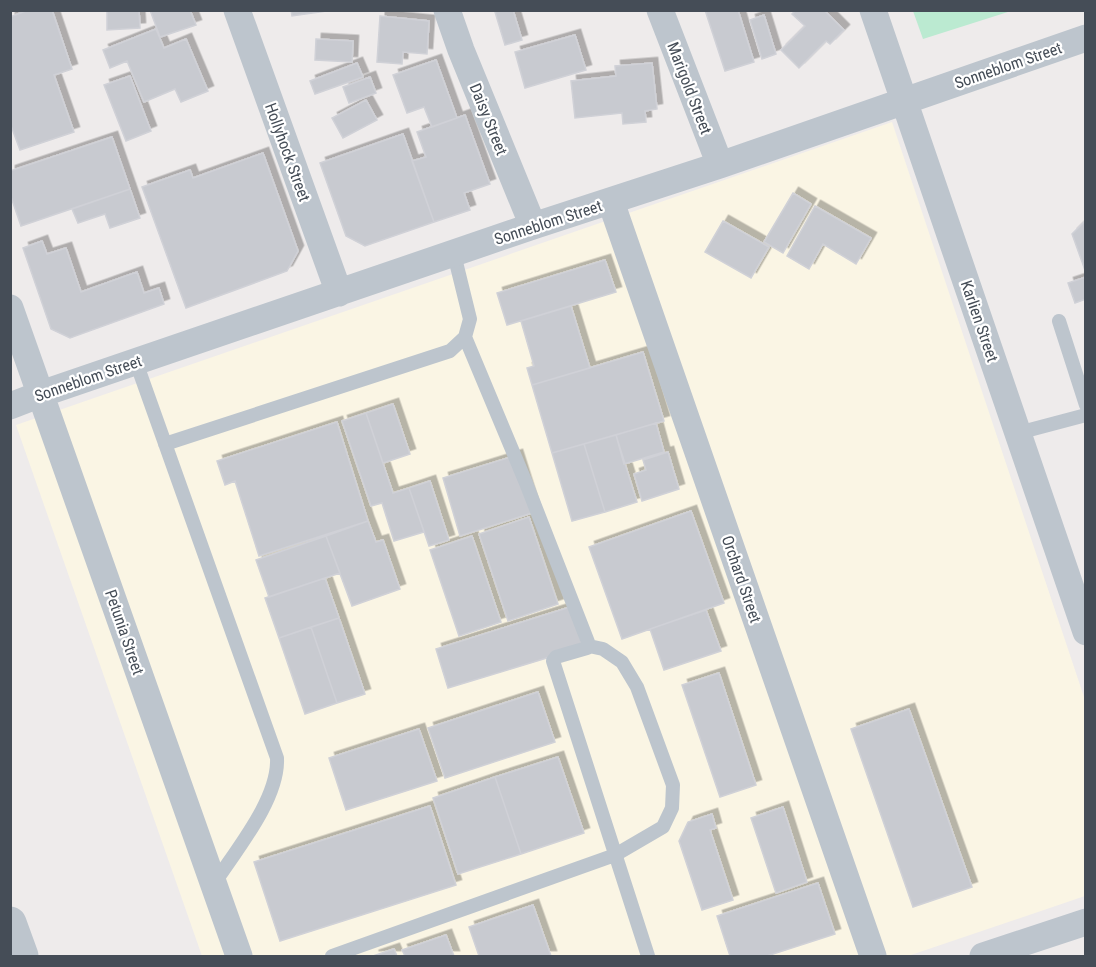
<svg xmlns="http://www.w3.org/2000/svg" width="1096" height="967" font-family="'Roboto Condensed',sans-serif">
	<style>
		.commercial { fill: #faf5e4 }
		.garden { fill: #bbead1 }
		.building { fill: #c8cad0; stroke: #d0d1d7; stroke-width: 1.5; filter: url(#shadow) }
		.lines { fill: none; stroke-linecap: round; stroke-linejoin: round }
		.service { stroke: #bdc5cd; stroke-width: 14 }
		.minor { stroke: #bdc5cd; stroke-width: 27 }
		.tertiary { stroke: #bdc5cd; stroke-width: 33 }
		.labels { text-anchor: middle; stroke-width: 4.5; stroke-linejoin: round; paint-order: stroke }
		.street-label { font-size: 16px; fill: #454d57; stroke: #fff }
	</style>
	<defs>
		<filter id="shadow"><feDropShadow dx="5.5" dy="-5.5" stdDeviation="0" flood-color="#0004"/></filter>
	</defs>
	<rect width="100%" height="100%" fill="#eeebeb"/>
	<path class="commercial" d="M892,122L1085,700V896L908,956H202L16,425Z"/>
	<path class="garden" d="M913,11V10L1011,11L923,39Z"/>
	<path class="building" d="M28,10H52L72,69L54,75L74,132L20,150L10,123V17Z
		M107,10H139L140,28L107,30Z
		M150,10H190L196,25L160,37Z
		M291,10H326V11L292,16Z
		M500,10H513L522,40L505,45L495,12Z
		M705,10H738L754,62L725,71Z
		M796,10H824L844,30L830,44L826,41L799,68L781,50L805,26L792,14Z
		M764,15L776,54L762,59L750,20Z
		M380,16L429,21L427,54L403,52L402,64L377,62Z
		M156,29L164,48L186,39L208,91L181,102L175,89L144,102L127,61L110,68L103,50Z
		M575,35L586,70L525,88L515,52Z
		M316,39L353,41L352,62L315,60Z
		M436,60L457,118L432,127L424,107L407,113L393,75Z
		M357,63L363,77L315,94L310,81Z
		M652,63L657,109L645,111L646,122L623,124L622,113L575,118L571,81L616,76L615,66Z
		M130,76L151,131L126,141L104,85Z
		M370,77L376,93L349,103L343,87Z
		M366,100L377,120L343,138L332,118Z
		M465,115L490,184L464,193L470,210L434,222L412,161L426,157L417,132Z
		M403,134L434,222L365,246L346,236L320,163Z
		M112,137L130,189L21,226L10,194V171Z
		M263,153L298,251L287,271L186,308L142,187L190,170L193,178Z
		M130,189L140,218L110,228L105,214L78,223L72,209Z
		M793,193L811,204L783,253L764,242Z
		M815,206L871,238L856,264L823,244L809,269L787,256Z
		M1086,220V273L1072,234Z
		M723,221L769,247L751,278L705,252Z
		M42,241L47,254L66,248L81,292L137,272L144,293L159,288L164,304L70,338L51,329L23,248Z
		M605,260L616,292L507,325L497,293Z
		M1086,277V299L1075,303L1068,283Z
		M571,306L590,368L532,385L527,368L534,366L521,321Z
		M643,352L664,421L552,453L532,385Z
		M393,404L410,454L383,463L366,413Z
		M366,413L393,493L409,488L424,532L394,541L382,503L371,506L342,421Z
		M337,422L368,521L259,556L235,481L225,485L217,461Z
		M656,423L664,452L624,464L616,435Z
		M616,435L637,502L605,512L584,444Z
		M584,444L605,512L572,521L552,453Z
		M668,452L679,489L642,501L634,474L646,470L643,460Z
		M517,455L535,512L460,536L443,478Z
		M430,481L449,540L429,546L409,488Z
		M691,511L724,603L622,639L589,547Z
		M529,517L558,604L508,621L479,534Z
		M368,521L376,542L383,540L400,589L352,606L326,536Z
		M326,536L340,573L269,597L256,560Z
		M472,536L501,622L459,636L430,550Z
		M325,578L339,618L279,638L265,598Z
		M570,607L583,647L448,688L436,649Z
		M706,610L721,651L664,670L650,629Z
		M339,618L365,694L337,703L311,627Z
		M311,627L337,703L305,714L279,638Z
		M719,673L756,785L720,797L682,685Z
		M538,692L555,742L445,778L428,728Z
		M909,709L972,887L913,907L851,729Z
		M419,729L437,781L346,810L329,758Z
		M558,757L584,833L521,854L495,777Z
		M495,777L521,854L458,874L433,798Z
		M430,806L456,885L280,941L254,862Z
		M783,807L807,882L776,893L751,818Z
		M712,814L716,828L710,830L733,900L702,910L679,841L688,822Z
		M818,883L835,934L767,956H730L717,916Z
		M533,905L551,956H479L469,927Z
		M446,935L454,956H405L402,950Z
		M394,949L397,956H373Z"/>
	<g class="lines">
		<path class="service" d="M1059,321L1086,405
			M465,337L526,483L588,642L587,648L556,657L553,661L648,956
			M136,362L277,758C279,799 236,850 214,884
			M1018,433L1086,415
			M165,444L450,351L465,337L470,319L454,254
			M332,956L615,855L663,827L672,808L673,785L637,687L622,662L603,649L589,646"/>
		<path class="minor" d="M237,10L339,293
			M447,10L461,50L533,226
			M660,10L720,165
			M873,10L1086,632
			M611,202L873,956
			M10,308L239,956
			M10,406L41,394L533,226L720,165L1086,38
			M983,956L1086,922"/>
		<path class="tertiary" d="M10,923L22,956"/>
	</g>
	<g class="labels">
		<g class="street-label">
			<text transform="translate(1008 65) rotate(-19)" y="6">Sonneblom Street</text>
			<text transform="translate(690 88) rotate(69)" y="6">Marigold Street</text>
			<text transform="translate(489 119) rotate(68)" y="6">Daisy Street</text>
			<text transform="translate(288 152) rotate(70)" y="6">Hollyhock Street</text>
			<text transform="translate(548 222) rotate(-18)" y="6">Sonneblom Street</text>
			<text transform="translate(980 321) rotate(71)" y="6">Karlien Street</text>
			<text transform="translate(88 378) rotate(-19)" y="6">Sonneblom Street</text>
			<text transform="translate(742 579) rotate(71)" y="6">Orchard Street</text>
			<text transform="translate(125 632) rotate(71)" y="6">Petunia Street</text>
		</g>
	</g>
	<rect width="1096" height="967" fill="none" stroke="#454d57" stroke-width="24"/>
</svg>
